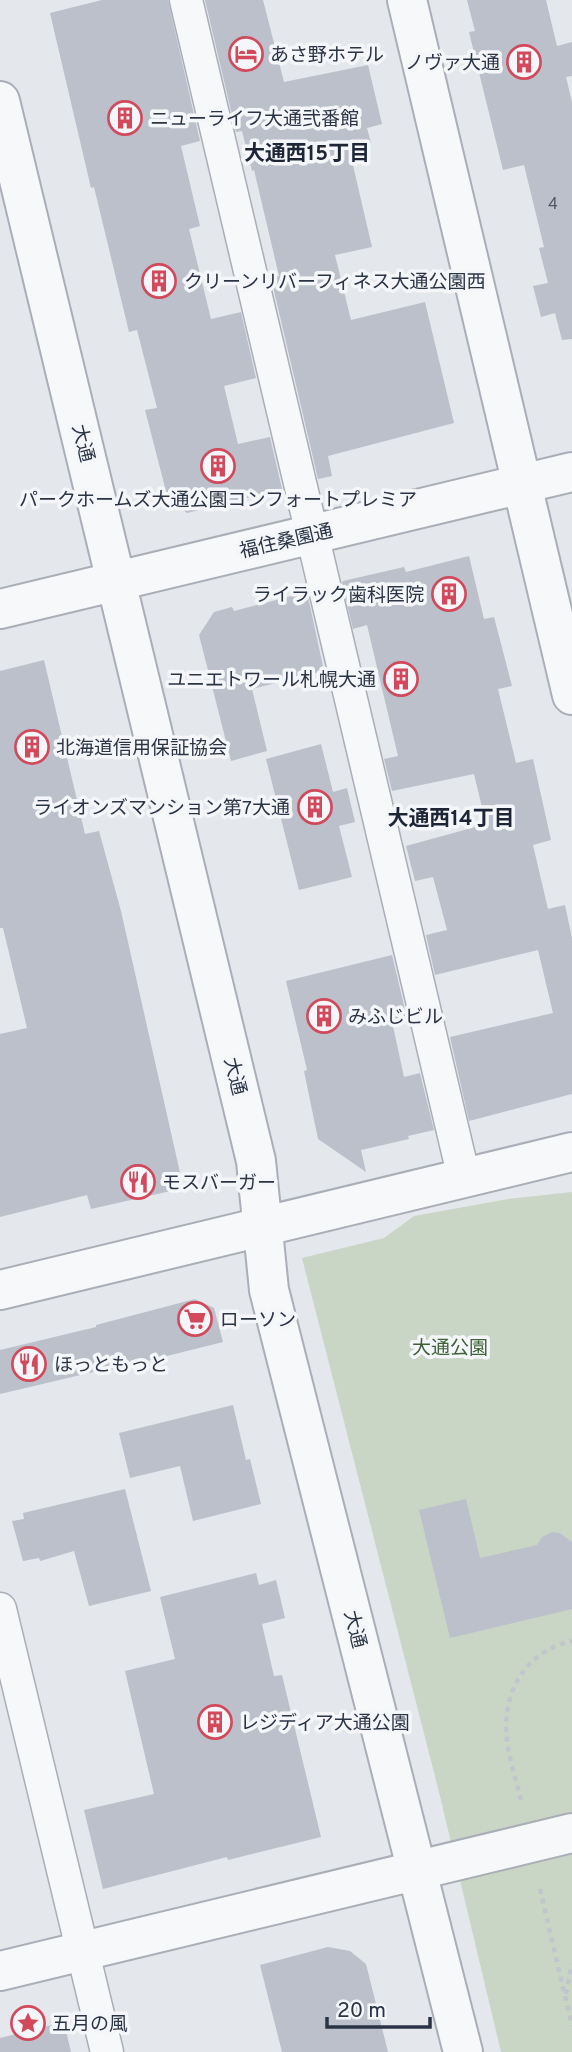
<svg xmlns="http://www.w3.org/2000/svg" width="572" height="2052" font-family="Overpass,'Noto Sans JP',sans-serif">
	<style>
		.green { fill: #c9d6c5 }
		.building { fill: #bbc0ca }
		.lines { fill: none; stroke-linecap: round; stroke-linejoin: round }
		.minor-casing { stroke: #a9aeb7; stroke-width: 35 }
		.tertiary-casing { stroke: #a9aeb7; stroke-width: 42 }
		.path { stroke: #c2c5cb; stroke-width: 4.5; stroke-dasharray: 5 5; stroke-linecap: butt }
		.minor { stroke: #f7f8fa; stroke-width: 32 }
		.tertiary { stroke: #f7f8fa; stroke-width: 38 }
		.labels { text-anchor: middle; stroke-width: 7; stroke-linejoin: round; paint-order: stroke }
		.number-label { font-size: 16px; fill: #4f5766 }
		.poi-label { font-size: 19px; fill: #2b3445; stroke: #f4f6f9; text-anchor: start }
		.street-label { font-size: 19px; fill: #2b3445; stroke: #f4f6f9 }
		.park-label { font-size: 19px; fill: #3f6138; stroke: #f4f6f9 }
		.neighbourhood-label { font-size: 21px; font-weight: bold; fill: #1d2536; stroke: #f4f6f9 }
	</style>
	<rect width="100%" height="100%" fill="#e4e7ec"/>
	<path class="green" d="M572,1192V2052H501L439,1792L302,1258L384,1238L414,1216L508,1199Z"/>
	<path class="building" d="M102,0H168L200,141L181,146L200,226L189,229L211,319L241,312L256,378L224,386L238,444L270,437L282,489L187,513L168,499L145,410L157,408L137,330L129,332L94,187L91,188L50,13Z
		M205,0H263L284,82L368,65L382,124L367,128L371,143L349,148L372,247L335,255L351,320L425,302L454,423L328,456L332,476L318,479L271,278L279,276L254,170L252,171L242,131L236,132Z
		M467,0H546L557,46L572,42V76L566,77L572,102V339L562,340L555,313L541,317L533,286L548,283L539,248L544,247L524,165L503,170L469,32L475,31Z
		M469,556L484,619L494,617L512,686L498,689L516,763L533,759L551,840L533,845L548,909L565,905L572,938V1094L469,1121L450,1037L553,1013L538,950L435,975L426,935L447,930L433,877L415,881L406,846L486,824L474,774L392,791L384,759L398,756L367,625L353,629L342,583L343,581L404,567L406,572Z
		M307,592L324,671L252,689L267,751L231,761L199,635L214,612L232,607L234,611Z
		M44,660L85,834L99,831L121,911L181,1177L175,1190L91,1209L87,1195L0,1217V1034L27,1028L3,928H0V671Z
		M321,744L333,792L347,788L355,822L339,826L352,877L299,890L266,759Z
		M392,955L408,1022L393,1026L404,1077L420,1073L434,1130L408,1136L409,1139L361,1150L366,1172L318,1139L304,1071L307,1070L286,981Z
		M195,1299L214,1308L223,1342L107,1371L106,1369L0,1394V1350L96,1327V1325Z
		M233,1405L246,1460L250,1459L261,1504L193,1521L180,1466L130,1478L119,1433Z
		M125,1489L151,1591L89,1606L74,1551L40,1561L39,1558L23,1561L12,1521L24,1519L23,1513Z
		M466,1499L480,1558L537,1545L542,1537L552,1532L560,1533L572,1542V1609L450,1638L419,1510Z
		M256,1573L259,1585L276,1580L285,1618L262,1624L274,1676L282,1675L321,1837L228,1860L227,1857L103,1889L84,1810L154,1794L125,1671L175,1659L160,1597Z
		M328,1947L350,1951L366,1964L388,2052H282L260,1965Z
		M64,2022L71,2052H0V2038Z"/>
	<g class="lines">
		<g class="minor-casing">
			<path id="minor" d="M186,0L464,1178
				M0,1609L107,2052"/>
		</g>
		<g class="tertiary-casing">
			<path id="tertiary" d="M407,0L572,695
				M0,101L256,1161L269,1290L463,2052
				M0,609L572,472
				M0,1290L572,1152
				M0,1971L572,1833"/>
		</g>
		<path class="path" d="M521,1800C515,1776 506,1750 506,1725C507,1683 531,1650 572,1641
			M540,1889L572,2026
			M566,1994L572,1964"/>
		<use href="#minor" class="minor"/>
		<use href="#tertiary" class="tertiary"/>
	</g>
	<defs>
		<g id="hotel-ring" transform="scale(1.75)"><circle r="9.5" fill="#f4f6f9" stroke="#d1495b" stroke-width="1.5"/><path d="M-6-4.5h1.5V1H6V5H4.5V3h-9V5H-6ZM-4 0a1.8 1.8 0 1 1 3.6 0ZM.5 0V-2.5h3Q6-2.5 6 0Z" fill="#d1495b"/></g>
		<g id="building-ring" transform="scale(1.75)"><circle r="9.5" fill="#f4f6f9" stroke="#d1495b" stroke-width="1.5"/><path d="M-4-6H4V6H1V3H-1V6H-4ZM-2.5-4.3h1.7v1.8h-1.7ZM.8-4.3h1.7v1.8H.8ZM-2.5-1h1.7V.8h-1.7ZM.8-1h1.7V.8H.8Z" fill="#d1495b"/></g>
		<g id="restaurant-ring" transform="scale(1.75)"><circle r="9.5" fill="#f4f6f9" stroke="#d1495b" stroke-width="1.5"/><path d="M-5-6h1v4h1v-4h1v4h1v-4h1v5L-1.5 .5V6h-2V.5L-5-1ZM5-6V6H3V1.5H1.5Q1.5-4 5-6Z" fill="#d1495b"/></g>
		<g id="supermarket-ring" transform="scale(1.75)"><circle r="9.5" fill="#f4f6f9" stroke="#d1495b" stroke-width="1.5"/><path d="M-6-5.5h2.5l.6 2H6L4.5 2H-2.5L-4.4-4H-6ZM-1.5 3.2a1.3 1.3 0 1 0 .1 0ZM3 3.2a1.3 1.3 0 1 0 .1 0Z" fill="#d1495b"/></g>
		<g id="sight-ring" transform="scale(1.75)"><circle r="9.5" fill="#f4f6f9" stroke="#d1495b" stroke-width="1.5"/><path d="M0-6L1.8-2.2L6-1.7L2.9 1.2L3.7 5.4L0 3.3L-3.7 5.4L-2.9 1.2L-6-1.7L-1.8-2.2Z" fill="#d1495b"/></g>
	</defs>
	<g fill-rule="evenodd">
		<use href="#hotel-ring" x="246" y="54"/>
		<use href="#building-ring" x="524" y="62"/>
		<use href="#building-ring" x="125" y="118"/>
		<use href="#building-ring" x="159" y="281"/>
		<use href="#building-ring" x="218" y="466"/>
		<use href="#building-ring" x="449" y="594"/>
		<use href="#building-ring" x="401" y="679"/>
		<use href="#building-ring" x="32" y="747"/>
		<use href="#building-ring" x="315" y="807"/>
		<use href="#building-ring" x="324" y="1016"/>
		<use href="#restaurant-ring" x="138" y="1182"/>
		<use href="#supermarket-ring" x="195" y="1319"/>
		<use href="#restaurant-ring" x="29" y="1364"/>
		<use href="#building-ring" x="215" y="1722"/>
		<use href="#sight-ring" x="28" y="2023"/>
	</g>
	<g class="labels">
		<g class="number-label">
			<text x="553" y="209">4</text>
		</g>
		<g class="poi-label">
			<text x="270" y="61">あさ野ホテル</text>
			<text x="500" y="69" text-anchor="end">ノヴァ大通</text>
			<text x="150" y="125">ニューライフ大通弐番館</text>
			<text x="184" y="288">クリーンリバーフィネス大通公園西</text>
			<text x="218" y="506" text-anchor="middle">パークホームズ大通公園コンフォートプレミア</text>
			<text x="424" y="601" text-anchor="end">ライラック歯科医院</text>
			<text x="376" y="686" text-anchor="end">ユニエトワール札幌大通</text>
			<text x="56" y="754">北海道信用保証協会</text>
			<text x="290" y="814" text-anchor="end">ライオンズマンション第7大通</text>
			<text x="348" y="1023">みふじビル</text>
			<text x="162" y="1189">モスバーガー</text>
			<text x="220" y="1326">ローソン</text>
			<text x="54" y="1371">ほっともっと</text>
			<text x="240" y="1729">レジディア大通公園</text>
			<text x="52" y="2030">五月の風</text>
		</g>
		<g class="street-label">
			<text transform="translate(84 443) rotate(76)" y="7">大通</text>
			<text transform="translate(286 540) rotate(-13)" y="7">福住桑園通</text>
			<text transform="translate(236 1076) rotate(76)" y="7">大通</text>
			<text transform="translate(356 1629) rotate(76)" y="7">大通</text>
		</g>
		<g class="park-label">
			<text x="450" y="1354">大通公園</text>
		</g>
		<g class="neighbourhood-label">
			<text x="307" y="160">大通西15丁目</text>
			<text x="451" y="825">大通西14丁目</text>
		</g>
	</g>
	<path d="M327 2017v10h103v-10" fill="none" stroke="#2b3445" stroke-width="3.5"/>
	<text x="337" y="2017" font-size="21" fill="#2b3445" stroke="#f4f6f9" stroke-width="5" paint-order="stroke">20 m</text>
</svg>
